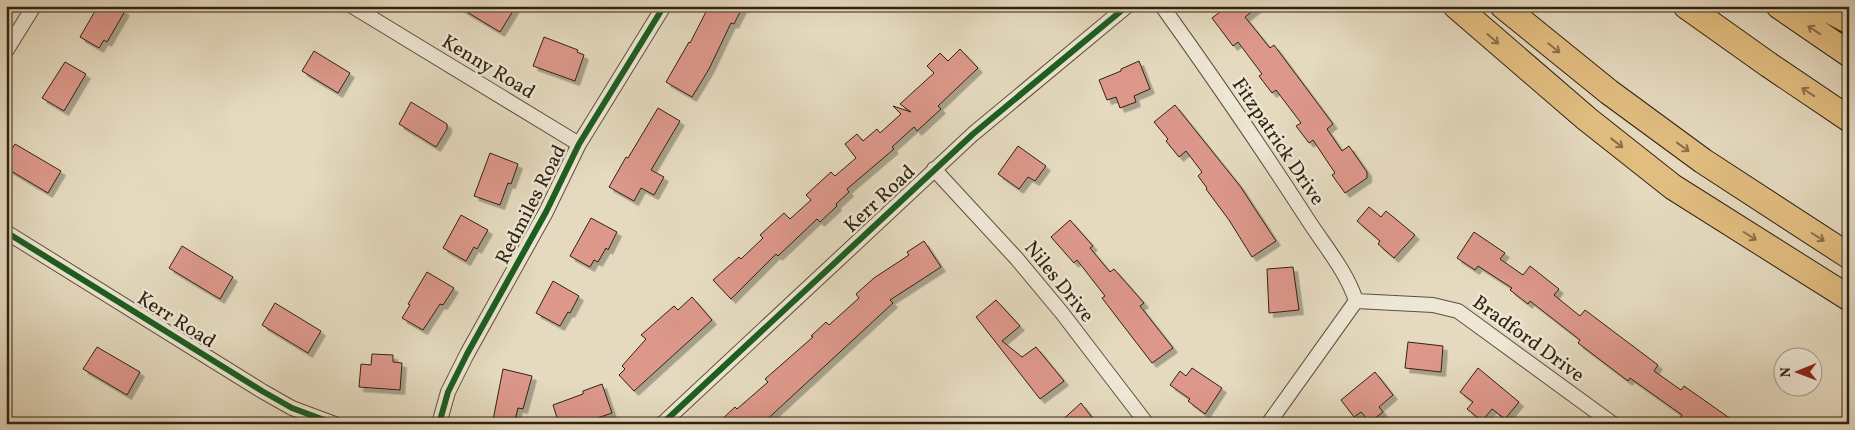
<svg xmlns="http://www.w3.org/2000/svg" width="1855" height="430" font-family="Vollkorn,serif">
	<style>
		.building { fill: #dd988b; stroke: #312210; filter: url(#shadow) }
		.lines { fill: none; stroke-linecap: round; stroke-linejoin: round }
		.minor-casing { stroke: #5e503c; stroke-width: 16 }
		.motorway-casing { stroke: #312210; stroke-width: 27 }
		.minor { stroke: #eee7d5; stroke-width: 14 }
		.motorway { stroke: #e2bd80; stroke-width: 25 }
		.cycleway-casing { stroke: #eee7d5; stroke-width: 9 }
		.cycleway { stroke: #1b5e20; stroke-width: 6 }
		.oneway { stroke: #8a7048 }
		.labels { text-anchor: middle; stroke-width: 5; stroke-linejoin: round; paint-order: stroke }
		.street-label { font-size: 20px; fill: #312210; stroke: #eee7d5 }
	</style>
	<defs>
		<filter id="shadow"><feDropShadow dx="4.5" dy="4.5" stdDeviation="0" flood-color="#0004"/></filter>
	</defs>
	<rect width="100%" height="100%" fill="#e5dabf"/>
	<filter id="stains"><feTurbulence type="fractalNoise" baseFrequency=".004" numOctaves="4"/><feColorMatrix values="0 0 0 0 .2 0 0 0 0 .09 0 0 0 0 .02 0 0 0 .5 -.17"/></filter>
	<radialGradient id="worn" r=".72"><stop offset=".6" stop-color="#630" stop-opacity="0"/><stop offset="1" stop-color="#630" stop-opacity=".3"/></radialGradient>
	<path class="building" d="M98,6H116L125,11L107,42L104,40L99,48L80,37Z
		M457,6H516L500,32Z
		M709,6H743L734,24L731,23L709,69L692,97L666,82L689,42L690,43Z
		M1228,6H1259L1245,17L1270,48L1274,45L1333,124L1327,129L1342,151L1349,146L1367,172V178L1345,193L1332,175L1335,173L1313,140L1309,143L1296,126L1301,123L1276,90L1272,93L1259,76L1262,74L1238,42L1233,46L1212,18Z
		M544,37L578,50L577,52L584,55L575,81L533,66Z
		M960,49L978,68L938,106L941,109L917,131L914,127L892,147L894,149L847,189L849,192L836,204L837,206L820,222L817,219L778,256L776,254L731,299L713,280L739,257L741,259L763,238L760,235L784,213L790,219L811,200L806,195L831,172L835,176L856,158L845,144L857,134L863,141L877,129L880,133L901,114L893,106L911,112L900,104L934,73L927,66L940,53L948,61Z
		M314,51L350,73L338,93L302,71Z
		M1139,61L1150,89L1134,96L1136,102L1120,108L1116,97L1107,100L1099,80L1121,71V69Z
		M65,62L86,74L64,111L42,98Z
		M411,102L447,124V129L436,147L399,124Z
		M1175,105L1240,186L1276,241L1252,257L1229,220L1206,189L1207,188L1198,176L1202,172L1186,151L1179,157L1166,141L1168,139L1154,122Z
		M658,108L680,121L651,170L664,177L654,195L641,188L634,201L609,187L626,157L628,158Z
		M15,144L61,171L48,193L6,168V159Z
		M1018,146L1046,166L1035,181L1028,177L1019,189L998,174Z
		M490,153L518,164L511,184L508,183L500,205L474,196Z
		M1369,207L1381,217L1386,211L1415,235L1394,258L1378,244L1380,241L1357,221Z
		M461,215L488,230L477,249L474,247L466,261L443,248Z
		M591,218L617,232L608,250L606,248L598,262L594,260L590,267L570,256Z
		M1070,220L1093,246L1090,248L1110,272L1114,269L1144,303L1140,306L1173,348L1152,363L1102,298L1105,296L1077,260L1074,263L1051,237Z
		M1474,232L1505,253L1500,259L1523,275L1530,266L1559,289L1554,295L1580,316L1585,310L1658,365L1654,371L1681,390L1684,386L1738,424H1676L1682,415L1630,378L1628,381L1578,343L1580,340L1530,301L1528,304L1510,290L1512,288L1478,266L1475,270L1457,258Z
		M924,241L941,267L890,300L893,303L762,424H717L735,407L737,409L768,382L765,379L813,337L811,336L826,322L829,325L859,298L856,294L874,278L909,255L907,252Z
		M182,246L233,277L220,299L169,268Z
		M1293,267L1299,310L1269,313L1267,269Z
		M427,272L454,288L443,305L440,304L423,330L402,318L410,305L408,304Z
		M553,281L579,296L570,313L568,312L560,326L536,313Z
		M692,297L712,320L634,391L619,375L625,369L622,366L646,339L641,335L674,306L678,310Z
		M996,300L1020,326L1002,341L1022,357L1036,347L1064,381L1040,399L976,317Z
		M275,303L321,331L308,353L262,325Z
		M1408,342L1443,346L1441,372L1405,368Z
		M97,347L140,372L127,395L83,369Z
		M372,354L393,355V362L402,363L400,390L359,387L361,364L371,365Z
		M1192,368L1222,388L1205,414L1188,401L1190,399L1170,385L1180,371L1186,376Z
		M1478,368L1519,402L1505,419L1492,409L1482,421L1467,409L1473,402L1460,392Z
		M503,369L532,376L523,409L518,408L514,424L493,420Z
		M1375,372L1393,395L1379,407L1383,412L1370,422L1361,412L1354,417L1341,400Z
		M602,384L612,413L580,424H559L553,405L583,394V391Z
		M1081,403L1097,424H1058Z"/>
	<g class="lines">
		<g class="minor-casing">
			<path id="minor" d="M352,6L579,144
				M1162,6C1212,76 1261,147 1308,220C1324,245 1347,272 1356,301
				M6,51L34,6
				M934,169L1017,259L1062,313L1147,424
				M6,232L262,391L292,408L335,424
				M1356,301L1433,305L1458,311L1613,424
				M439,424L448,392L467,354L546,212L579,144L664,6
				M662,424L973,134L1127,6
				M1268,424L1356,301"/>
		</g>
		<g class="motorway-casing">
			<path id="motorway" d="M1456,6L1587,119L1673,187L1849,298
				M1503,6L1609,92L1703,161L1849,256
				M1686,6L1769,65L1849,119
				M1779,6L1849,54
				M1821,6L1849,21"/>
		</g>
		<use href="#minor" class="minor"/>
		<use href="#motorway" class="motorway"/>
		<g class="cycleway-casing">
			<path id="cycleway" d="M6,232L262,391L292,408L335,424
				M439,424L448,392L467,354L546,212L579,144L664,6
				M662,424L973,134L1127,6"/>
		</g>
		<use href="#cycleway" class="cycleway"/>
	</g>
	<defs><path id="oneway-shaft" d="M-6 0H5M1.5-3L5.5 0L1.5 3" fill="none" stroke-width="1.6" stroke-linecap="round" stroke-linejoin="round" transform="scale(1.25)"/></defs>
	<g class="oneway">
		<use href="#oneway-shaft" transform="translate(1814 30) rotate(-146)"/>
		<use href="#oneway-shaft" transform="translate(1493 39) rotate(41)"/>
		<use href="#oneway-shaft" transform="translate(1554 48) rotate(39)"/>
		<use href="#oneway-shaft" transform="translate(1808 92) rotate(-146)"/>
		<use href="#oneway-shaft" transform="translate(1617 143) rotate(38)"/>
		<use href="#oneway-shaft" transform="translate(1683 147) rotate(36)"/>
		<use href="#oneway-shaft" transform="translate(1750 236) rotate(32)"/>
		<use href="#oneway-shaft" transform="translate(1818 237) rotate(32)"/>
	</g>
	<g class="labels">
		<g class="street-label">
			<text transform="translate(489 66) rotate(31)" y="7">Kenny Road</text>
			<text transform="translate(1279 141) rotate(56)" y="7">Fitzpatrick Drive</text>
			<text transform="translate(879 198) rotate(-43)" y="7">Kerr Road</text>
			<text transform="translate(530 204) rotate(-63)" y="7">Redmiles Road</text>
			<text transform="translate(1060 281) rotate(51)" y="7">Niles Drive</text>
			<text transform="translate(177 319) rotate(32)" y="7">Kerr Road</text>
			<text transform="translate(1529 338) rotate(36)" y="7">Bradford Drive</text>
		</g>
	</g>
	<rect width="1855" height="430" fill="none" stroke="#e5dabf" stroke-width="25"/>
	<rect x="8" y="8" width="1840" height="415" fill="none" stroke="#312210" stroke-width="2.5"/>
	<rect x="12" y="12" width="1830" height="405" fill="none" stroke="#312210"/>
	<g transform="translate(1798 372) rotate(269)"><circle r="24" fill="#eee7d5" stroke="#a29886"/>
	<path d="M0-4L9 19L0 12L-9 19Z" fill="#8f2418"/>
	<text y="-8" font-size="14" font-weight="bold" text-anchor="middle" fill="#312210">N</text>
	</g>
	<rect width="100%" height="100%" filter="url(#stains)"/>
	<rect width="100%" height="100%" fill="url(#worn)"/>
</svg>
